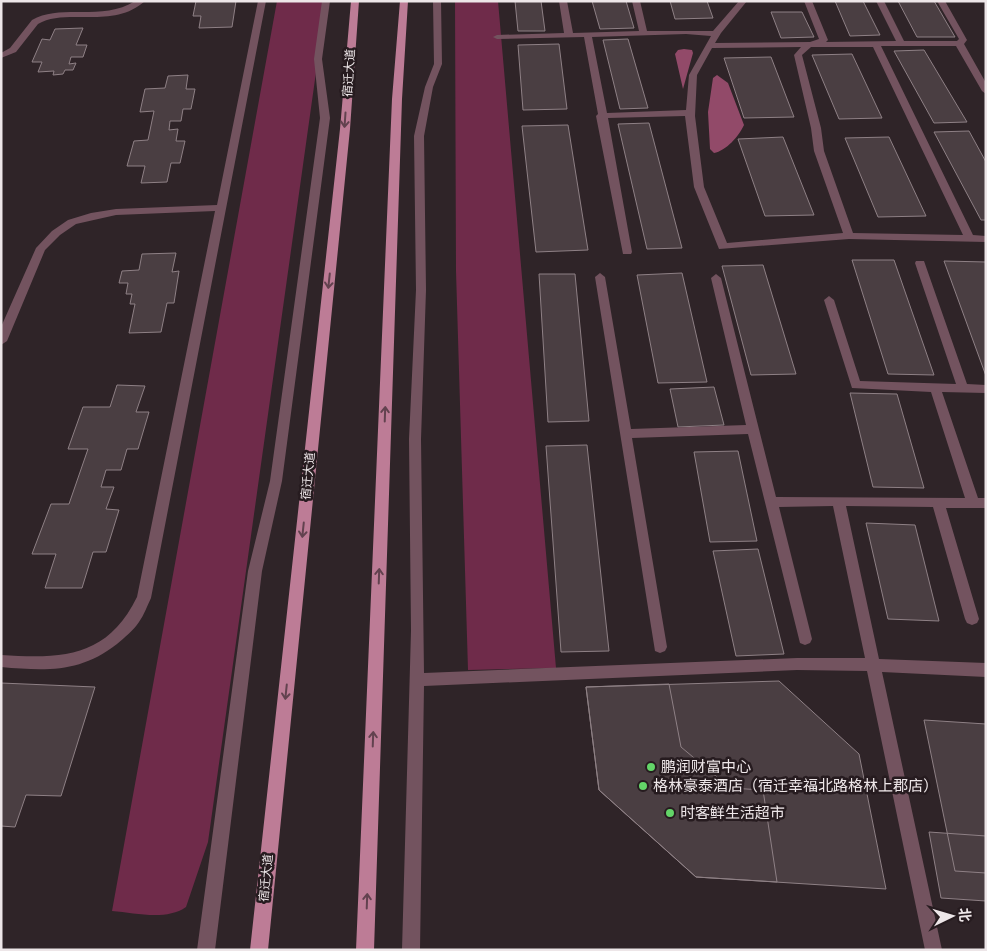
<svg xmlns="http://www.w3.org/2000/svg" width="987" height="951" font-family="'DM Sans','Noto Sans SC',sans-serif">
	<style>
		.green { fill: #6f2b4a }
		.water { fill: #924a69 }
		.building { fill: #4a3e42; stroke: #8e8085 }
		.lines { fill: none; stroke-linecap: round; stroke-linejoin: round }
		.service { fill: #73535f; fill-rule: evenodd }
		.primary { fill: #bd7c96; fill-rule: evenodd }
		.oneway { stroke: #62424f }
		.poi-dot { fill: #63d468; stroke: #261b1f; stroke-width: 2 }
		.labels { text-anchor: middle; stroke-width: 5; stroke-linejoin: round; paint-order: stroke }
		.street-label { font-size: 12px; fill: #ede6e8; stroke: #261b1f }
		.near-poi-label { font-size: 15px; fill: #ede6e8; stroke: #261b1f; text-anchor: start }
	</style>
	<rect width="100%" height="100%" fill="#2f2428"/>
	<path class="green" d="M277,1H326L208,842L186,907C166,921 136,913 112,911Z
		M455,1H498L556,668L468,670L456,271Z"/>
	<path class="water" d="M684,49L692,50L693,53L683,89L675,54L678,50Z
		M717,75L728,83L744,125C739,136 726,151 714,153L710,149L708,112L713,78Z"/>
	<path class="building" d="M196,1H236L232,27L199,28L201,16H193Z
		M515,1H541L545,31H518Z
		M592,1H626L634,28L600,29Z
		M670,1H707L713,18L675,19Z
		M835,1H863L880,35L850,36Z
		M898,1H934L955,37H917Z
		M771,12H802L814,37L781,38Z
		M83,28L76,45H87L83,57H71L69,64L76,63L73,70H65L63,74L53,75L54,71L38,72L42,62H32L42,39L50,40L55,29Z
		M628,39L648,108L620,109L603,40Z
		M559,44L567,109L523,110L518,45Z
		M924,50L967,122L934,123L894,51Z
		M852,54L882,118L839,119L812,55Z
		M771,57L794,117L744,118L724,58Z
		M188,75L186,89H195L191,109H183L181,121H170L169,130L178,129L176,141H185L180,163H171L167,182L141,183L145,166H127L134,141L148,140L154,111L140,112L145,89L165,88L168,76Z
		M649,123L682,248L647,249L618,124Z
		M568,125L588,250L536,252L522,126Z
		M969,131L986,162V220H981L934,132Z
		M783,137L814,215L765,216L738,139Z
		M889,137L926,216L878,217L845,138Z
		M176,253L172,272L179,271L174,303H167L161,332L129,333L135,304H130L132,294H126L128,283H119L122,271L139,270L142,254Z
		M852,260H894L934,375L888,374Z
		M944,261L986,262V376Z
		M763,265L796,374L751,375L722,266Z
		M682,273L707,382L658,383L637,275Z
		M539,274H575L589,421L548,422Z
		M117,385L145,386L136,412H149L138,449H127L121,470H106L101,487H114L106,509L119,510L106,552H93L82,588H45L56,554H32L51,504H69L88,449H68L83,407H110Z
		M714,387L724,425L678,427L670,389Z
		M850,393L897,394L924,488L873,487Z
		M587,445L609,651L561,652L546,446Z
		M738,451L757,541L710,542L694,452Z
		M866,523L915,525L939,621L888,619Z
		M758,549L784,654L736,656L713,551Z
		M779,681L859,754L886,889L696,877L599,790L586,687Z
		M1,683L95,687L61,796L26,795L15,827L1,826Z
		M669,684L681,747L730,788L763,790L777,882L696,877L599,790L586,687Z
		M924,720L986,724V873L955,871Z
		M929,832L986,836V901L941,898Z"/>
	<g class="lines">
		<path class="service" d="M135,1H145C113,30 66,7 38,24L16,52L1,58V53L10,48L32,20C61,3 102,22 135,1Z
			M258,1H266L151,598C147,606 144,615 139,622C133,631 125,637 117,644C80,673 46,671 1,667V655C62,659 107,658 137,597L215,211L116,215L76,224L60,235L45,250L7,341L1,345V327L36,248L52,231L68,220L91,213L116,209L217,205Z
			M322,1H330L322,59L330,118L282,481L262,571L215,950H197L248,571L270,481L320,118L314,59Z
			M433,1H441L442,64L433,87L424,136L426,290L421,439L424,673L797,658H865L833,506L779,507L812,639L810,643L805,645L800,643L748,434L632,438L667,647L665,651L660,653L655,651L595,277L600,273L605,277L631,429L746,425L711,278L716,274L721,278L776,497L965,498L931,392L852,388L824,300L829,296L834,300L860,381L956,384L915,263L916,261H924L967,384L986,385V393L942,392L978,498H986V508H946L979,619L977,623L972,625L967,623L965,619L933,507L846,506L879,659L986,663V677L882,672L942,950H925L867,671L797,670L424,686L420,950H402L411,631L409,439L416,290L414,136L425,87L434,64Z
			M559,1H567L573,33L639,31L632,1H640L647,31H713L739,1H747L721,33L715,43L810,42L819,39L804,1H812L828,40L826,42L896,41L876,1H884L904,41H957L959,39L937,1H945L967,40L964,44L986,83V94L982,91L956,46H881L973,235L986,236V242L849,239L719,249L694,187L685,116L608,118L632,252L631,254H623L596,116L598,114L584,37L497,39L493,37L497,35L564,33ZM686,34L711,36L689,75L686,110L607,113L592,37ZM801,47L794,55L811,128L814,151L843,233L727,243L704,187L695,116L697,75L712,48ZM811,47H873L963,235L853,233L824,151L821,128L802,55Z"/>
		<path class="primary" d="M351,1H359L350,129L268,950H250L340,129Z
			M400,1H408L402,99L374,950H356L392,99Z"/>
	</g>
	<defs><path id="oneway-shaft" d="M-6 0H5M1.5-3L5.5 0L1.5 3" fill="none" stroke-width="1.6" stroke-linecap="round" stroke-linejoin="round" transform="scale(1.25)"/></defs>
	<g class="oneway">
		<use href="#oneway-shaft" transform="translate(345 120) rotate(94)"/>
		<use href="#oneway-shaft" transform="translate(329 281) rotate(96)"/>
		<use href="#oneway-shaft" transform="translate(385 414) rotate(-88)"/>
		<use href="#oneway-shaft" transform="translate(303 530) rotate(96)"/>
		<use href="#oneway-shaft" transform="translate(379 576) rotate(-88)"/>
		<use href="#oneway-shaft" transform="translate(286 692) rotate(96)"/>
		<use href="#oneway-shaft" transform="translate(373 739) rotate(-88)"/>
		<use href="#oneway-shaft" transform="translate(367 901) rotate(-88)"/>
	</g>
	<g class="poi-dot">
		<circle cx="651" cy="767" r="5"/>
		<circle cx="643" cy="786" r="5"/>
		<circle cx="670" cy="813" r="5"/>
	</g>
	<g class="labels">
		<g class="street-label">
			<text transform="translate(349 73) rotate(-86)" y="4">宿迁大道</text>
			<text transform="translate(308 476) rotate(-84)" y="4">宿迁大道</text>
			<text transform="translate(266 878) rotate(-84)" y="4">宿迁大道</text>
		</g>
		<g class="near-poi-label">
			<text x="661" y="772">鹏润财富中心</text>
			<text x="653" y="791">格林豪泰酒店（宿迁幸福北路格林上郡店）</text>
			<text x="680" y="818">时客鲜生活超市</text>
		</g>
	</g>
	<rect width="987" height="951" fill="none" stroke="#ede6e8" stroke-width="5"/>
	<g transform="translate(952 916) rotate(85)" stroke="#261b1f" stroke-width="4" paint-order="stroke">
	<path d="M0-4L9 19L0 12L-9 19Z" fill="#ede6e8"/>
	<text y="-8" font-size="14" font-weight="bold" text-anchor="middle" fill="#ede6e8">北</text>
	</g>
</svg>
